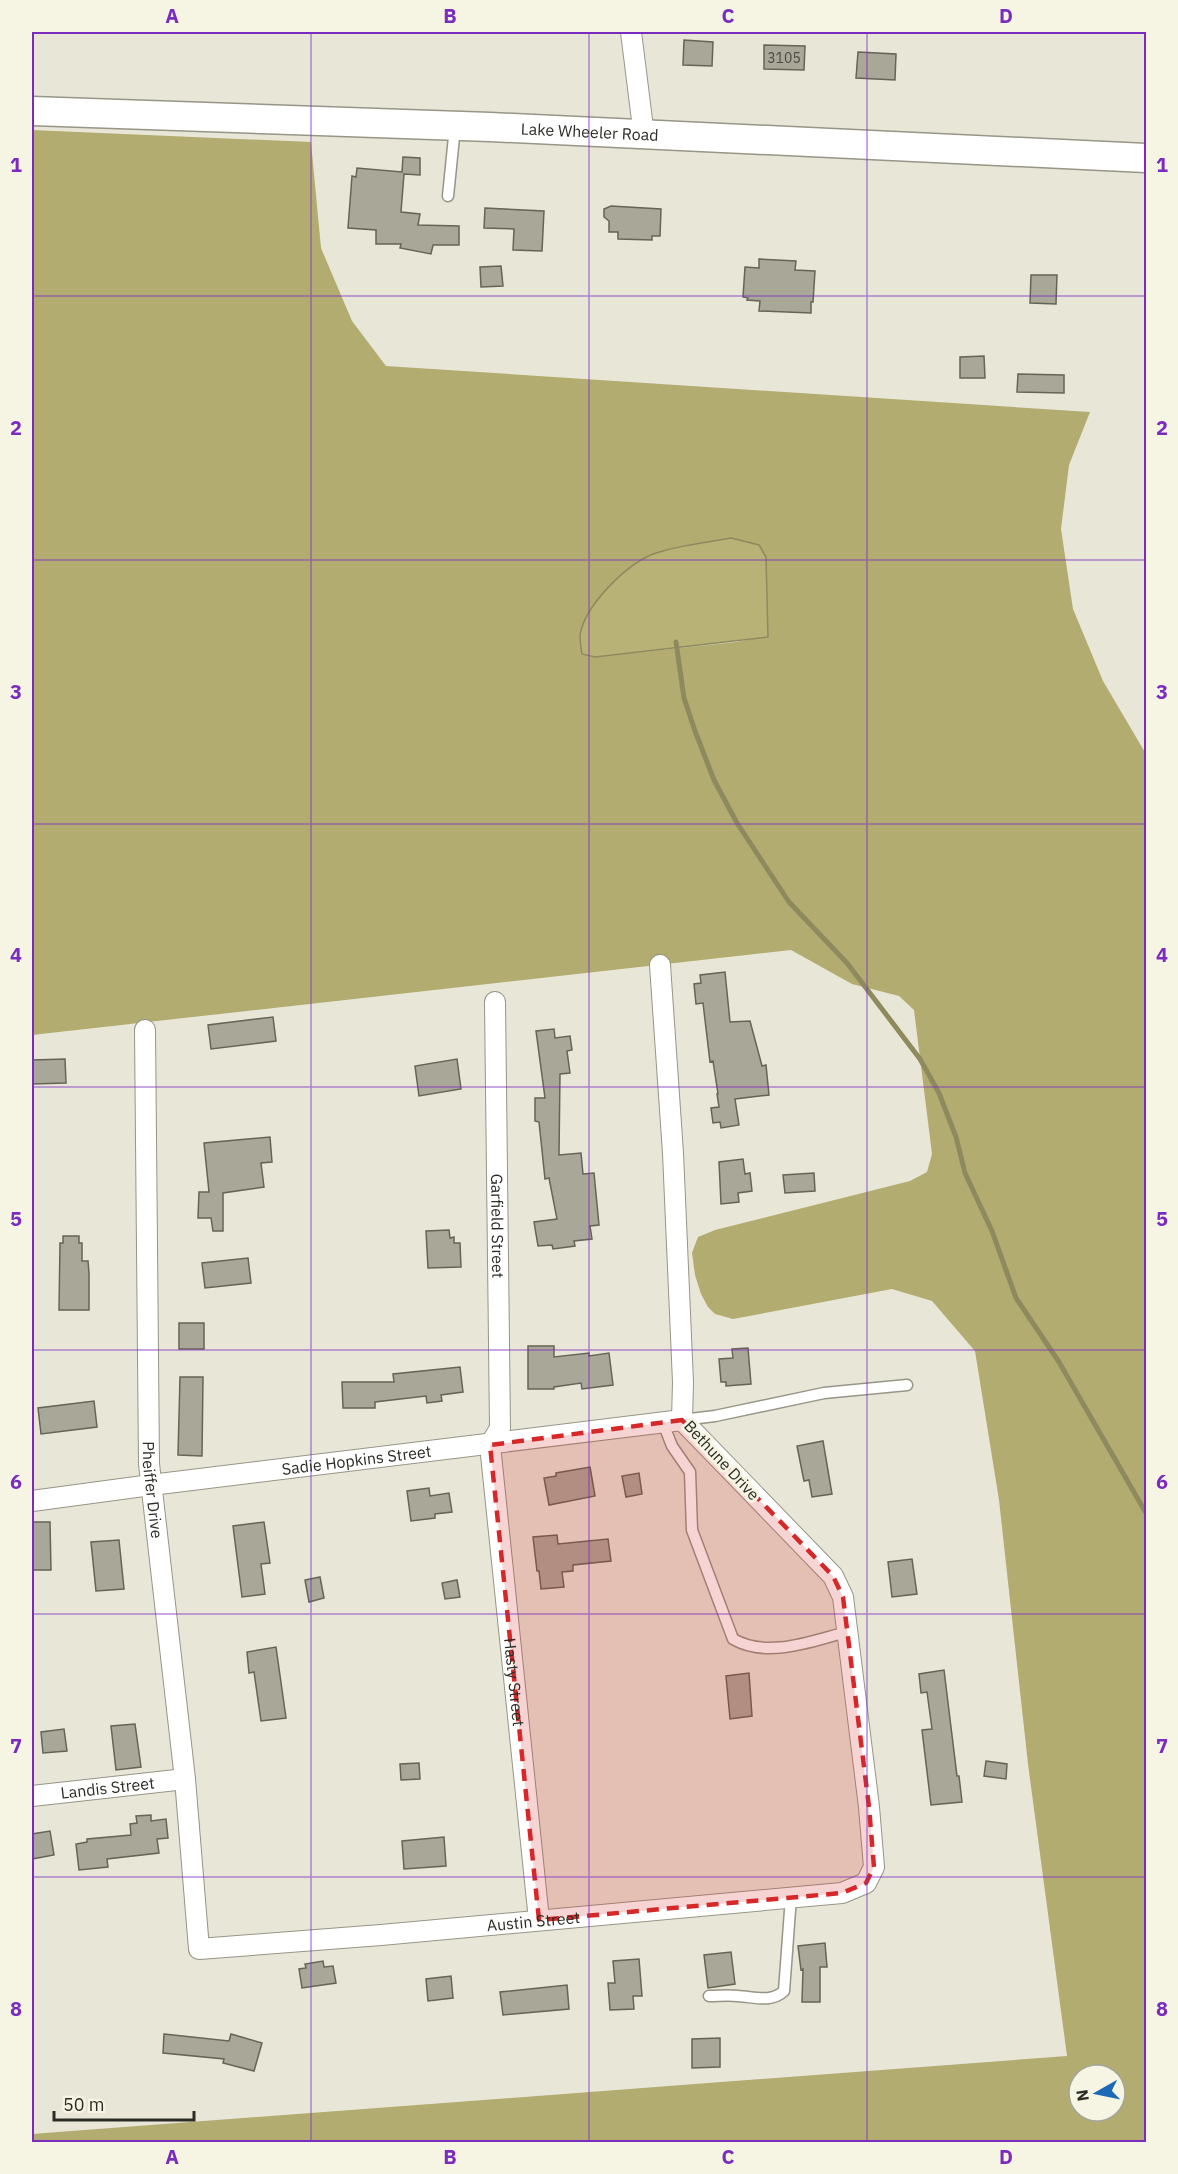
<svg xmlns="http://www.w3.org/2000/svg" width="1178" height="2174" font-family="'IBM Plex Sans',sans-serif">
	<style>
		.forest { fill: #b2ac71; fill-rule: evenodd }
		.water { fill: #b8b276; stroke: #8e8a5e; stroke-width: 1.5 }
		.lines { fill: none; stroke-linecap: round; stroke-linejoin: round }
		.stream { stroke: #8e8a5e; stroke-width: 5 }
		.building { fill: #a9a798; stroke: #656456; stroke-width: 1.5 }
		.lane-casing { stroke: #979586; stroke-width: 13 }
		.street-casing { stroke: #979586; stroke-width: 22 }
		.secondary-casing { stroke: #979586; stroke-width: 31 }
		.lane { stroke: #fff; stroke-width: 10 }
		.street { stroke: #fff; stroke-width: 20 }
		.secondary { stroke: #fff; stroke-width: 28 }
		.marked { fill: #d62828; fill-opacity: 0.2; stroke: #d62828; stroke-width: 4.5; stroke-dasharray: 12 8; stroke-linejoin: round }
		.grid { fill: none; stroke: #7b2cbf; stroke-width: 1.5; stroke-opacity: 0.55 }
		.labels { text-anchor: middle; stroke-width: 6; stroke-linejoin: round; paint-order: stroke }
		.number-label { font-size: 14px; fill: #4b4b42 }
		.street-label { font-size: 16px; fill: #2c2c26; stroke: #f6f5e4 }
		.neatline { fill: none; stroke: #7b2cbf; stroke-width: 2 }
		.grid-label { font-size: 20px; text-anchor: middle; font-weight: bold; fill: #7b2cbf }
	</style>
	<rect width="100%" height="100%" fill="#e8e7d7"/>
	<path class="forest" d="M32,130L311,142L321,248L352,321L386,366L1090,412L1069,465L1061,529L1073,609L1103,681L1146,754V2142H32V2134L1067,2056L1028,1764L999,1500L975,1351L932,1301L892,1289L733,1319L715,1314L708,1307L701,1294L695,1275L692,1253L698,1237L715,1230L910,1181L927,1172L932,1154L914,1010L899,996L852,984L791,950L32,1035ZM630,567L766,601L768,636L736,642L595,657L591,609L606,590ZM1079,2075H1115V2111H1079Z"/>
	<path class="water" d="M731,538L759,545L766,557L768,637L595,657L582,654C581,648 580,642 580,635C585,605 626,565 653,554C678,545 705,543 731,538Z"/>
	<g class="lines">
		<path class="stream" d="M676,642L684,698L695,731L714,780L737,823L789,902L847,963L920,1059L939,1093L956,1137L965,1173L992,1231L1016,1298L1059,1362L1146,1513"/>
	</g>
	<path class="building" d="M684,40L713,42L712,66L683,65Z
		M764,45L805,46L804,70L764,69Z
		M858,52L896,54L895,80L856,78Z
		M403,157L420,158V175L404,174L401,212L420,214L418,225L459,226V245H433L431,254L400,248L401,244H376V230L348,228L352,176L356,177L357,168L402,172Z
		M611,206L661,209L660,236H652V240L618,239V232H609V221L604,217V209Z
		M485,208L544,211L542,251L513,250L514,229L484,228Z
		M759,259L796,261L795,270L815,271L813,302H811V313L759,311L760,301L747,300L748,298L743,297L745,267L759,268Z
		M501,266L503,286L481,287L480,267Z
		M1031,275H1057L1056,304L1030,303Z
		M984,356L985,378H960V357Z
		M1018,374L1064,375V393L1017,392Z
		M725,972L730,1022L750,1021L762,1066L766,1065L769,1095L735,1099L739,1125L721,1128L720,1122L713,1123L711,1108L719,1107L717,1094H718L713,1061L710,1062L703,1003L696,1004L694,984L701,983L700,975Z
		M273,1017L276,1041L211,1049L208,1025Z
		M554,1029L555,1038L570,1036L572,1050L567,1051L570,1073L560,1074L559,1155L581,1153L583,1174L594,1173L599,1225L590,1226L592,1239L574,1241L575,1246L553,1249L552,1245L538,1246L534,1222L557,1219L549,1178L545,1179L539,1122L535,1121V1098H545L536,1031Z
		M65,1059L66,1083L32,1084V1060Z
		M457,1059L461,1089L419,1096L415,1066Z
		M270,1137L272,1162L261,1163L264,1187L223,1193V1231H213L211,1218H198L199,1192H209L204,1143Z
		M743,1159L745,1174L750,1173L752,1191L738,1193L739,1202L721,1204L719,1162Z
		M814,1173L815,1191L785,1193L783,1175Z
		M449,1230L450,1238L454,1237V1243H460L461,1267L428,1268L426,1231Z
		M63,1236H79V1243H82V1261H88L89,1273V1310H59L60,1243H63Z
		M248,1258L251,1283L205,1288L202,1263Z
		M179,1323H204V1349H179Z
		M528,1346H554V1357L589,1353V1356L609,1353L613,1385L582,1389L581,1383L554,1387V1389H528Z
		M748,1348L751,1384L726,1386V1382H721L719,1359L733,1358L732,1349Z
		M460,1367L463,1392L441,1395L442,1401L427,1403L426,1396L375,1402V1408H343L342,1382H394L393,1374Z
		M180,1377H203L202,1456L178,1455Z
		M94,1401L97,1427L41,1434L38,1408Z
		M823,1441L832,1494L812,1497L809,1480L804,1481L797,1446Z
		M590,1467L595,1496L549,1505L544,1478L556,1476V1473Z
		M639,1473L642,1494L626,1497L622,1476Z
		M429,1488L430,1496L449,1493L452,1512L435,1514V1518L411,1521L407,1491Z
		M32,1522H50L51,1570H32Z
		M264,1522L270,1563L261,1564L265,1594L242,1597L233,1526Z
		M557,1535L558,1544L608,1539L611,1561L573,1565V1571L562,1572L564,1587L541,1589L539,1571H537L533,1537Z
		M119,1540L124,1589L96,1591L91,1542Z
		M912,1559L917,1594L892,1597L888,1562Z
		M320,1577L324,1598L309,1602L305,1580Z
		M457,1580L460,1597L445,1599L442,1583Z
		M276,1647L286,1718L261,1721L254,1672L249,1673L247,1652Z
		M944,1670L957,1776H959L962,1802L931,1805L922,1730L932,1729L927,1692L921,1693L919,1674Z
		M749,1673L752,1716L730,1719L726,1676Z
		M135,1724L141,1767L116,1770L111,1726Z
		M64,1729L67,1751L43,1753L41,1732Z
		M986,1761L1007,1764L1006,1779L984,1776Z
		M419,1763L420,1779L401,1780L400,1764Z
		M151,1815V1821L166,1819L168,1838L157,1839L159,1853L107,1859L108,1867L79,1870L76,1844L87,1842V1839L131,1835L130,1824L137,1823L136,1816Z
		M50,1831L54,1855L32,1859V1834Z
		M444,1837L446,1866L404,1869L402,1841Z
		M825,1943L827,1967H820V2002H802L803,1969L801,1970L798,1946Z
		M731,1952L735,1984L708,1988L704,1955Z
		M639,1959L642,1996H633L634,2009L610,2010L608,1983H615L613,1961Z
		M323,1961L324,1967L333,1966L336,1983L302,1988L299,1969L306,1968L305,1964Z
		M451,1976L453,1998L428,2001L426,1979Z
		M567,1985L569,2009L503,2015L500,1992Z
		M164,2034L229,2041L231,2034L262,2043L254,2071L223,2063L224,2059L163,2053Z
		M720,2038V2067L692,2068V2039Z"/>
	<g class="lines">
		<g class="lane-casing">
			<path id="lane" d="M448,196L455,127
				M682,1420L715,1416L824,1393L907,1385
				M663,1423L672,1446L690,1472L692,1530L733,1639C768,1659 811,1641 847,1632
				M709,1996C719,1996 729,1995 738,1996C755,1997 771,2003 784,1991L791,1897"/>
		</g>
		<g class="street-casing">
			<g id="street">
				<path d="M631,32L644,136"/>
				<path id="s1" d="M495,1002L500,1428L490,1445L539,1920"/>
				<path id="s2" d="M145,1030L149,1464L185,1779L199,1949L381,1935L842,1893L866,1883L874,1867L869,1807L843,1597L833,1576L682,1420L683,1382L673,1153L660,965"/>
				<path id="s3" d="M32,1501L151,1485L682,1420"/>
				<path id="s4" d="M32,1796L185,1779"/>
			</g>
		</g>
		<g class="secondary-casing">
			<g id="secondary">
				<path id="s5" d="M32,111L490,127L1146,158"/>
			</g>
		</g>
		<use href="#lane" class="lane"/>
		<use href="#street" class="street"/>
		<use href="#secondary" class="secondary"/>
	</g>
	<path class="marked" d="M682,1420L833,1576L843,1597L869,1807L874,1867L866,1883L842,1893L539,1920L490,1445Z"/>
	<path class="grid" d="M311,32V2142M589,32V2142M867,32V2142M32,296H1146M32,560H1146M32,824H1146M32,1087H1146M32,1350H1146M32,1614H1146M32,1877H1146"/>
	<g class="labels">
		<g class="number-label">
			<text x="784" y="63">3105</text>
		</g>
		<g class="street-label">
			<text dy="6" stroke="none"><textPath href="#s5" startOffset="558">Lake Wheeler Road</textPath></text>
			<text dy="6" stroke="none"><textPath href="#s1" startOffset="224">Garfield Street</textPath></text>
			<text dy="6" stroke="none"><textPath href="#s3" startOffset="327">Sadie Hopkins Street</textPath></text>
			<text transform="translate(722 1460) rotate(47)" y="6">Bethune Drive</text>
			<text dy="6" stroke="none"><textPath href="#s2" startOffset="460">Pheiffer Drive</textPath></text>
			<text dy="6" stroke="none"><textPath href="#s1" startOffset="684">Hasty Street</textPath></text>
			<text dy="6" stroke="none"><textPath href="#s4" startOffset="76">Landis Street</textPath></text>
			<text dy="6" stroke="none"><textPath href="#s2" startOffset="1257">Austin Street</textPath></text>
		</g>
	</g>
	<rect width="1178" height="2174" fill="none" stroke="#f6f5e4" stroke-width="66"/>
	<g transform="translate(1097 2093) rotate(261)"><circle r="28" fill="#f6f5e4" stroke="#a5a598" stroke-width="1.5"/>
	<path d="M0-4.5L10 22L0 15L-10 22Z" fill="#1d69b8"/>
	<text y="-9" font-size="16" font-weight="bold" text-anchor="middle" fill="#2c2c26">N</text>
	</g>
	<path d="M54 2111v9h140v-9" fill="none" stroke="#2c2c26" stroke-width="3"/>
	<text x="63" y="2111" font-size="18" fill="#2c2c26" stroke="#f6f5e4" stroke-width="4.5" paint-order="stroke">50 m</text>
	<rect x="33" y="33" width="1112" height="2108" class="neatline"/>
	<g class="grid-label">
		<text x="172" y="23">A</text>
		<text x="450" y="23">B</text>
		<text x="728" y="23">C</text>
		<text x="1006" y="23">D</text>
		<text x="16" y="172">1</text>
		<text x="1162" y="172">1</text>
		<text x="16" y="435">2</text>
		<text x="1162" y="435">2</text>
		<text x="16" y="699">3</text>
		<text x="1162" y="699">3</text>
		<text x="16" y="962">4</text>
		<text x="1162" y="962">4</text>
		<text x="16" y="1226">5</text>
		<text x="1162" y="1226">5</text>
		<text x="16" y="1489">6</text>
		<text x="1162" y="1489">6</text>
		<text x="16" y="1753">7</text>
		<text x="1162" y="1753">7</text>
		<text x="16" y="2016">8</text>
		<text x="1162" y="2016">8</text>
		<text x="172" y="2164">A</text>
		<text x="450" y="2164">B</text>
		<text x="728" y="2164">C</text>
		<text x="1006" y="2164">D</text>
	</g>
</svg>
